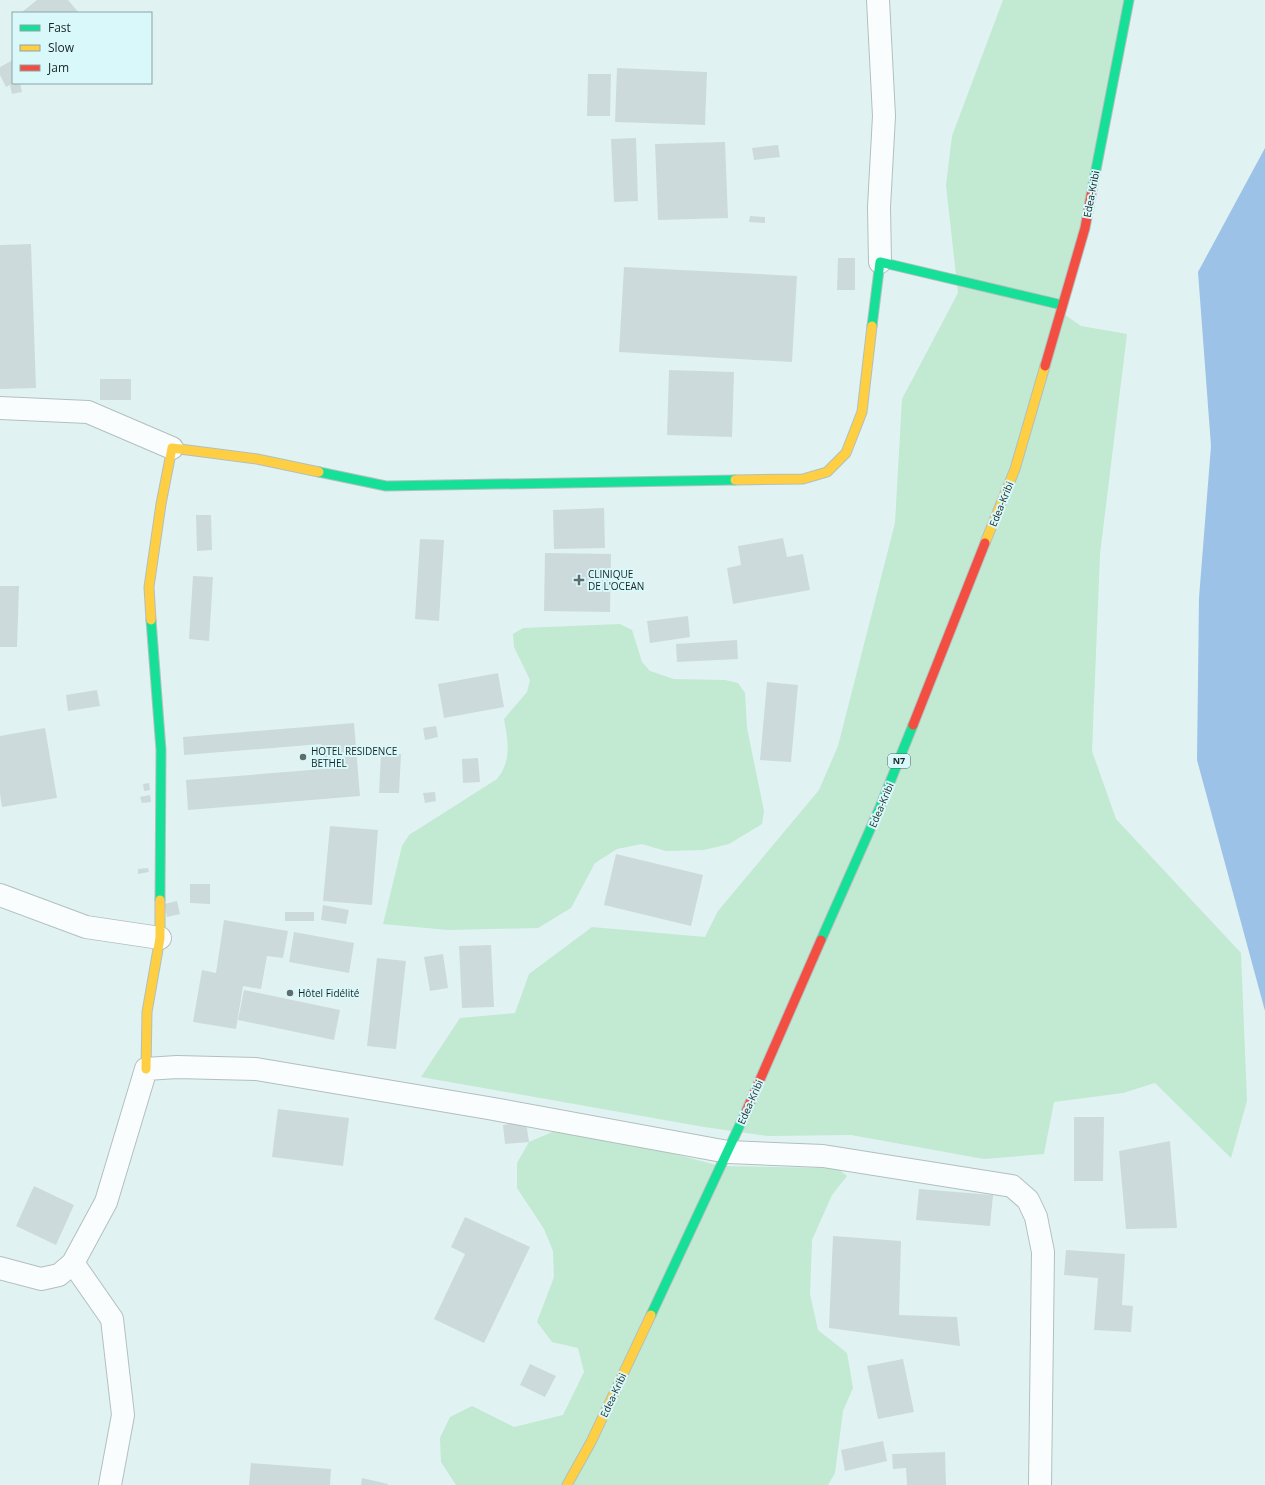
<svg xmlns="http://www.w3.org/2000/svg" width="1265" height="1485" font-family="'Open Sans',sans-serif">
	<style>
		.green { fill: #c2e9d2 }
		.water { fill: #9cc2e7 }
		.building { fill: #cddadc }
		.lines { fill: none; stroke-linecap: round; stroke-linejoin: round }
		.street-casing { stroke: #b2bfbf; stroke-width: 24 }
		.fast-casing { stroke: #b2bfbf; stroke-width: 11 }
		.slow-casing { stroke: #b2bfbf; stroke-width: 11 }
		.jam-casing { stroke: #b2bfbf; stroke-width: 11 }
		.street { stroke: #fafdfd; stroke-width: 22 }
		.fast { stroke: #16e098; stroke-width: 9 }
		.slow { stroke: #ffcf43; stroke-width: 9 }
		.jam { stroke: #f24e42; stroke-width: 9 }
		.poi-dot { fill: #5f6c6d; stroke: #d9f8fa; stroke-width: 1.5 }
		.labels { text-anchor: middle; stroke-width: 4; stroke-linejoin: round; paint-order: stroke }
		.shield { fill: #d9f8fa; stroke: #536465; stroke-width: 1 }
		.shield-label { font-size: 9px; font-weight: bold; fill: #192425 }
		.street-label { font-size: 10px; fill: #192425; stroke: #d9f8fa }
		.poi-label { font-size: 10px; fill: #192425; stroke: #d9f8fa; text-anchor: start }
	</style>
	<rect width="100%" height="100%" fill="#e1f2f2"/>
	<path class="green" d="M1003,0H1132L1061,312L1081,326L1127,334L1100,554L1092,751L1116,819L1241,953L1247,1101L1231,1158L1155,1083L1123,1093L1054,1102L1044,1154L984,1159L851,1135L768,1136L704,1127L421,1077L460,1018L515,1013L529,974L592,927L705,937L718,911L819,790L838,746L895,523L902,399L958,293L946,185L952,136Z
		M620,624L632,630L642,662L650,671L674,679L725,680L738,683L745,693L747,728L764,811L762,824L729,844L704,850L666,851L642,844L617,849L595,863L571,908L538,928L448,930L383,924L402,846L409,835L497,779C512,761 508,741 504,719L527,692L530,680L514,647L513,634L523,628Z
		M557,1130L644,1146L720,1166L825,1168L838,1169L847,1176L832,1195L812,1240L810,1294L818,1330L847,1353L853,1388L843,1411L835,1473L828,1485H456L441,1462L440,1438L450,1417L472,1406L514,1427L563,1415L584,1372L578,1348L552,1342L537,1322L554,1277L553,1251L544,1229L517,1188V1163L529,1142Z"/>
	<path class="water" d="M1265,148V1011L1197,760L1199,598L1211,446L1198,272Z"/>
	<path class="building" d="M37,0H68L79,13H23L22,12Z
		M13,60V83L6,87L0,75V67Z
		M617,68L707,72L705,125L615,122Z
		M588,74H611L610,116H587Z
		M20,83L22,92L12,94L10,85Z
		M636,138L638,201L614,202L611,139Z
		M725,142L728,218L658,220L655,144Z
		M778,145L780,157L754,160L752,148Z
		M750,216L765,217V223L749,222Z
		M31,244L36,388L0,389V245Z
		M838,258H855V290H837Z
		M624,267L797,276L792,362L619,352Z
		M669,370L734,372L732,437L667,435Z
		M100,379H131V400H100Z
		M604,508L605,548L554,549L553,510Z
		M196,515H211L212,550L197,551Z
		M783,538L787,557L803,554L810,590L733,604L727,568L741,565L738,546Z
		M420,539L444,540L439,621L415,619Z
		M545,553L611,554L610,612L544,611Z
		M193,576L213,577L209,641L189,639Z
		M0,586H19L17,647H0Z
		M688,616L690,637L650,643L647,621Z
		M737,640L738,659L677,662L676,644Z
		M498,673L504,707L444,718L438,684Z
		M767,682L798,685L791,762L760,760Z
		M97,690L100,706L68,711L66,695Z
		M354,723L360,796L188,810L186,780L323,769L321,744L184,755L183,737Z
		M436,726L438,737L425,740L423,728Z
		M45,728L57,798L2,807L0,794V736Z
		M381,754H401L399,793H379Z
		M478,758L480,782L463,783L462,759Z
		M149,783L150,790L144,791L143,784Z
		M435,792L436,801L425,803L423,793Z
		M150,795L151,802L142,803L140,797Z
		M330,826L378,830L372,905L323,901Z
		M616,854L703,875L691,926L604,905Z
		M148,868L149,872L138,874V869Z
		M190,884H210V904L190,903Z
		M177,901L180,914L167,917L164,904Z
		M323,905L349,910L346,924L321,920Z
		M285,912H314V921H285Z
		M224,920L288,931L283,958L267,956L261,989L243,986L236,1029L193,1022L202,970L216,973Z
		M294,932L354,943L349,973L289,962Z
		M491,945L494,1007L462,1008L459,946Z
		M443,954L448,988L430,991L424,957Z
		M377,958L406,961L396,1049L367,1046Z
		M244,990L340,1010L334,1040L238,1020Z
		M278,1109L349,1118L343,1166L272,1157Z
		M1074,1117H1104L1103,1181H1074Z
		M526,1122L529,1142L505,1144L503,1125Z
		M1170,1141L1177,1228L1126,1229L1119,1151Z
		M34,1186L74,1205L56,1245L16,1226Z
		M919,1189L993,1195L990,1226L916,1220Z
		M465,1217L530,1247L484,1343L434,1319L465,1254L451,1247Z
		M833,1236L901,1241L899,1315L957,1317L960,1346L829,1328Z
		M1066,1250L1125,1254L1122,1305L1133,1306L1131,1332L1094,1330L1098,1278L1064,1275Z
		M903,1359L914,1412L878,1419L867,1366Z
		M530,1364L556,1376L545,1397L520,1385Z
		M883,1441L887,1461L845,1471L841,1450Z
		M945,1452L946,1485H907L906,1468L893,1469L892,1454Z
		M251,1463L331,1469L330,1485H249Z
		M362,1478L388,1484V1485H361Z"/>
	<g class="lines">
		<g class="street-casing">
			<path id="street" d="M878,0L884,116L879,207L880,262
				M0,408L88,412L172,448
				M0,895L86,927L160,938
				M73,1263L112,1319L123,1415L110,1485
				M0,1268L41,1279L59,1275L73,1263L106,1202L146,1069L177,1067L256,1069L488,1108L728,1152L823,1156L1012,1186L1028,1200L1036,1217L1043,1252L1040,1485"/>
		</g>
		<g class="fast-casing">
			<path id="fast" d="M1092,190L1129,0
				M872,326L880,262L1062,305
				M319,472L386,486L735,480
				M151,620L161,750L160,900
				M821,940L880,807L913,725
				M651,1315L745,1114"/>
		</g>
		<g class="slow-casing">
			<path id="slow" d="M735,480L803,479L827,472L846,453L862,412L872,326
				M985,543L1015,469L1045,366
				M151,620L149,587L161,504L172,448L257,459L319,472
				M146,1069L147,1012L160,938V900
				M567,1485L591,1442L651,1315"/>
		</g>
		<g class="jam-casing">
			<path id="jam" d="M1045,366L1085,228L1092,190
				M913,725L985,543
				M745,1114L821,940"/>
		</g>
		<use href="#street" class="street"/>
		<use href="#fast" class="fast"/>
		<use href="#slow" class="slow"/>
		<use href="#jam" class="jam"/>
	</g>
	<g class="poi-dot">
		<path d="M577 574h4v4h4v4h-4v4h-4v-4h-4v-4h4z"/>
		<circle cx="303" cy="757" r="4"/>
		<circle cx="290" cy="993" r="4"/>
	</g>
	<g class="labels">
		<rect class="shield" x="888" y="754" width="22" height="14" rx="3"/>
		<g class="shield-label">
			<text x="899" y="764">N7</text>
		</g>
		<g class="street-label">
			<text transform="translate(1091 194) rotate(-79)" y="4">Edea-Kribi</text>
			<text transform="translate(1001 504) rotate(-68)" y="4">Edea-Kribi</text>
			<text transform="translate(881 805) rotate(-67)" y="4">Edea-Kribi</text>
			<text transform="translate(750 1102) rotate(-66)" y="4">Edea-Kribi</text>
			<text transform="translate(613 1395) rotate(-65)" y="4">Edea-Kribi</text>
		</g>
		<g class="poi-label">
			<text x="588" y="578">CLINIQUE<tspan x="588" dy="12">DE L'OCEAN</tspan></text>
			<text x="311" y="755">HOTEL RESIDENCE<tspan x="311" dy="12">BETHEL</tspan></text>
			<text x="298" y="997">Hôtel Fidélité</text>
		</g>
	</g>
	<rect x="12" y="12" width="140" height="72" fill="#d9f8fa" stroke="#8ca3a5"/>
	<rect x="20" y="25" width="20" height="6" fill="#16e098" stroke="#8ca3a5"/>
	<text x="48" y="32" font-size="12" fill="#192425">Fast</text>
	<rect x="20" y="45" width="20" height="6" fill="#ffcf43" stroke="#8ca3a5"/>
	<text x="48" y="52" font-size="12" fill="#192425">Slow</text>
	<rect x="20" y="65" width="20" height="6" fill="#f24e42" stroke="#8ca3a5"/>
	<text x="48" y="72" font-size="12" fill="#192425">Jam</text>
</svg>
